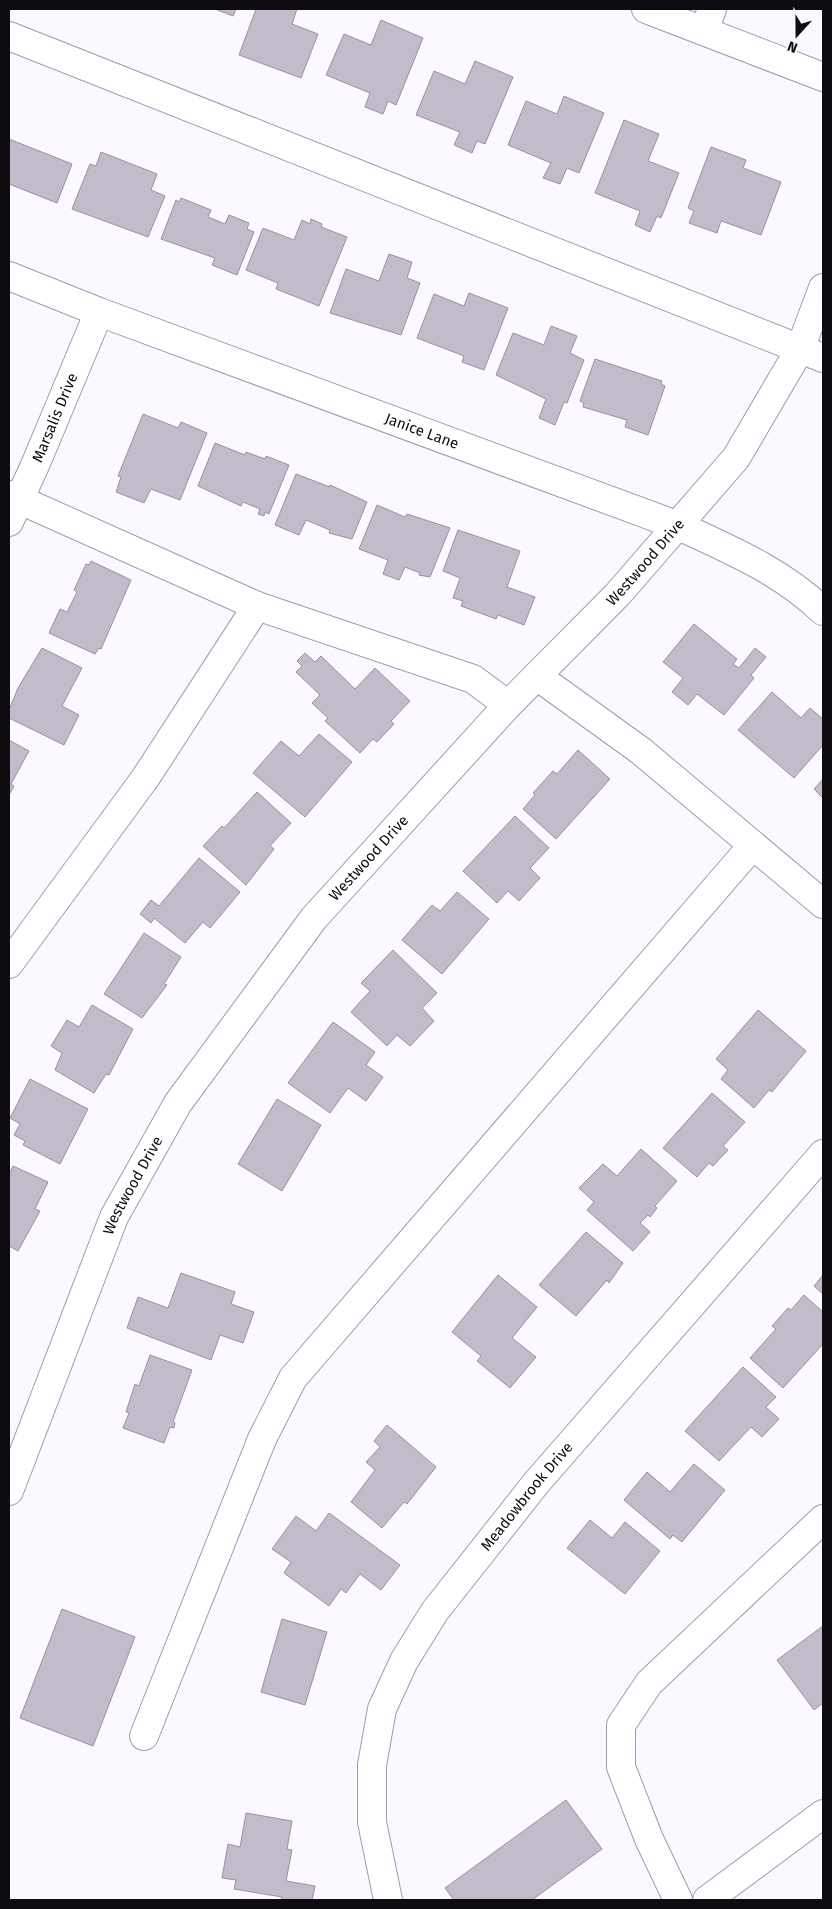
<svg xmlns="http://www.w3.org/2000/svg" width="832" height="1909" font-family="'Fira Sans',sans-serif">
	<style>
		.building { fill: #c1bbca; stroke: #9892a0 }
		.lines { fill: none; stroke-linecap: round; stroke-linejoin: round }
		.minor-casing { stroke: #a19baa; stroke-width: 30 }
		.major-casing { stroke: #a19baa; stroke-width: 30 }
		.minor { stroke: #fff; stroke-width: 28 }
		.major { stroke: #fff; stroke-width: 28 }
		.labels { text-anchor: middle; stroke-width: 5; stroke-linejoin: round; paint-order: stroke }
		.street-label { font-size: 15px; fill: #0f0c11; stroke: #fbf8ff }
	</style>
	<rect width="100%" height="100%" fill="#fbf8ff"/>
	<path class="building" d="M215,9H236L233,16Z
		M256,9H297L292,24L318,34L301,78L239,55Z
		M381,20L423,38L396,105L388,101L383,114L365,107L370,93L326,75L344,34L371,45Z
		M475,61L513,77L485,144L477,141L472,153L454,145L460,132L416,115L434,71L465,84Z
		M564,96L604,113L579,173L567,168L560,184L543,178L551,163L508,145L526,101L557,114Z
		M624,120L659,134L648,161L679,173L661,218L657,216L650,232L635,225L640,211L595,193Z
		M9,139L72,164L57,203L9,184Z
		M711,147L746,160L743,168L781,182L761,235L721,221L717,233L689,223L694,211L688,208Z
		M101,152L157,174L151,190L165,196L148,237L72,209L90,164L96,166Z
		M181,198L211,210L208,217L225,224L229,215L249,223L247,229L254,232L237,275L212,265L215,258L161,239L176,200L179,202Z
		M311,219L322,224L321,227L347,237L319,306L276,289L278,283L246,270L263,228L294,240L302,220L310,224Z
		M389,254L412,262L407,278L420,283L401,335L330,313L346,269L379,281Z
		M469,293L508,308L484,370L462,362L464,356L417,338L434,294L464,306Z
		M551,326L577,336L570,353L584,360L567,403L564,402L555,425L539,418L546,399L496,375L513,333L544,345Z
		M595,359L662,381L661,384L665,386L648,435L625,427L627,420L583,407L584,403L580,401Z
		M143,414L178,428L181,422L207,433L180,500L151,489L144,503L116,492L121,477L118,476Z
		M215,443L245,455L246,452L265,459L266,456L289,465L269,514L265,512L264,516L258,514L260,509L243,502L241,506L198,486Z
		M296,474L330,487V485L367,502L352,539L329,533L330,530L306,520L299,535L275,525Z
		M377,505L405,517L407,514L450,528L430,577L419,575L420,573L405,567L399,580L383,574L388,560L359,549Z
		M458,530L520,551L507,587L535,597L524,625L498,615L496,619L461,606L463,601L453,598L460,578L443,571Z
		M91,561L131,580L101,649L99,648L95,654L49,633L60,609L67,612L77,592L74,590L86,564L89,565Z
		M694,624L737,659L733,664L739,668L755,648L766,657L751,675L754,678L724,715L697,694L688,705L672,692L683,678L663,662Z
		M42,648L82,668L62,706L79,715L64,745L9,718V710L18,688Z
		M305,653L315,662L321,656L355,689L375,668L410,701L391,721L394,724L377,742L373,739L360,753L325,721L328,718L312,703L320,695L296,672L302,666L297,661Z
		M772,692L801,718L810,708L823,719V745L794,778L738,730Z
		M319,734L352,762L305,817L253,773L281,741L299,756Z
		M9,740L29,751L11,784L14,786L9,795Z
		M578,750L610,779L556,839L523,809L535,795L533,793L553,771L557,774Z
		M823,779V798L814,789Z
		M257,792L291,823L270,846L274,849L246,885L203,846L222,826L224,828Z
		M515,816L549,848L530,868L540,878L519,901L508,891L497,903L463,871Z
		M199,858L240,892L210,928L203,922L185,943L154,918L151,923L140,914L151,900L159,906Z
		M457,892L489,919L442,974L402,940L432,905L440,911Z
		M144,933L181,957L164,984L167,985L142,1018L104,994Z
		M393,950L437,993L422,1008L434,1021L410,1046L397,1035L387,1046L351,1012L370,991L361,983Z
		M92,1005L133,1029L109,1075L106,1074L94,1093L55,1070L62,1053L51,1046L67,1020L79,1027Z
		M758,1010L806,1051L772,1092L769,1090L754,1108L721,1079L728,1070L716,1059Z
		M333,1022L375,1052L366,1065L383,1077L366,1101L348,1088L330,1113L288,1083Z
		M30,1079L88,1109L60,1164L23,1145L25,1141L14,1135L20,1124L10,1118Z
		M712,1093L745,1122L723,1146L728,1150L713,1166L709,1163L697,1177L663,1148Z
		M277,1099L321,1125L282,1191L238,1164Z
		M641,1149L677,1181L655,1206L657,1208L650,1217L648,1215L640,1223L650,1232L633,1251L587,1210L594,1202L579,1188L603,1164L617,1176Z
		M13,1166L48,1182L35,1209L40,1211L18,1251L9,1246V1175Z
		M586,1232L623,1263L609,1283L607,1280L576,1316L539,1285Z
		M181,1273L235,1292L231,1304L254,1312L243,1343L220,1335L211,1360L127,1328L138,1297L168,1308Z
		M498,1275L537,1307L512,1338L536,1357L510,1388L477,1361L481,1356L452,1332Z
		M823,1275V1294L814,1286Z
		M804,1295L823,1312V1344L783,1388L750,1358L776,1329L772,1326L788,1308L791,1310Z
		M150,1355L192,1370L173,1422L175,1423L174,1428L170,1427L164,1443L123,1428L129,1413L126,1412L135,1384L139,1386Z
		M743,1367L776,1397L766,1407L779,1419L762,1437L751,1427L719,1461L685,1431Z
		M387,1425L436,1467L407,1504L404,1502L382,1528L351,1502L375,1470L366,1462L380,1447L374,1441Z
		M694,1464L725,1490L682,1542L673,1535L670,1539L624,1500L647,1472L670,1492Z
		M329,1513L400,1565L381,1590L360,1574L346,1593L341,1589L329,1606L284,1573L291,1562L272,1549L296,1516L316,1531Z
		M590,1520L612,1538L625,1522L660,1551L625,1594L567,1548Z
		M62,1609L135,1637L93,1746L20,1718Z
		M282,1619L327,1632L305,1705L261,1692Z
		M823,1626V1703L814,1710L777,1660Z
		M566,1800L602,1849L532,1900H454L445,1888Z
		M246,1813L292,1821L287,1849L292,1850L286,1881L315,1886L312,1900H281L282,1897L234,1889L236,1880L222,1878L228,1844L240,1847Z"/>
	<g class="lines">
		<g class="minor-casing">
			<g id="minor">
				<path d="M704,31L712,9"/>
				<path d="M9,36L823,358"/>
				<path id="s1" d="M9,276L99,312L679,526C731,550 781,571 823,611"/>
				<path d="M9,495L257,606L473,679L508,705"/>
				<path id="s2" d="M9,522L36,463L99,312"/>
				<path d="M537,676L641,751L823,904"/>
				<path d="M9,964L146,777L257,606"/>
				<path id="s3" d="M9,1491L114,1217L178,1103L314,918L508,705L618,594L736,458L800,349L823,288"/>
				<path d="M144,1736L262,1439L293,1378L753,845"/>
				<path id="s4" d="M388,1900L372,1822V1765L382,1709L404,1661L435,1611L537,1482L823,1154"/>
				<path d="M678,1900L649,1839L621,1767V1725L649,1683L823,1519"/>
			</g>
		</g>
		<g class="major-casing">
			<path id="major" d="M646,9L823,77
				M707,1900L823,1814"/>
		</g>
		<use href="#minor" class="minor"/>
		<use href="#major" class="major"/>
	</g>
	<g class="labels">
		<g class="street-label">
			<text dy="5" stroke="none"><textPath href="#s2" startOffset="114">Marsalis Drive</textPath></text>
			<text dy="5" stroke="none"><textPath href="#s1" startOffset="441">Janice Lane</textPath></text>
			<text dy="5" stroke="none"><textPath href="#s3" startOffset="1140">Westwood Drive</textPath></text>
			<text dy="5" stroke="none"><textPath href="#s3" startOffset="735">Westwood Drive</textPath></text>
			<text dy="5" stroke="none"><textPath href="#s3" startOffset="330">Westwood Drive</textPath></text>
			<text dy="5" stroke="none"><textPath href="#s4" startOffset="452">Meadowbrook Drive</textPath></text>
		</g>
	</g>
	<rect width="832" height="1909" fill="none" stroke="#0f0c11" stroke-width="20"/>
	<g transform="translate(797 35) rotate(201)" stroke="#fbf8ff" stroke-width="4" paint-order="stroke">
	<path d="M0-4L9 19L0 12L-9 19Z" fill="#0f0c11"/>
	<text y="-8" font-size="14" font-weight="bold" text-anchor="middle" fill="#0f0c11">N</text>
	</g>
</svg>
